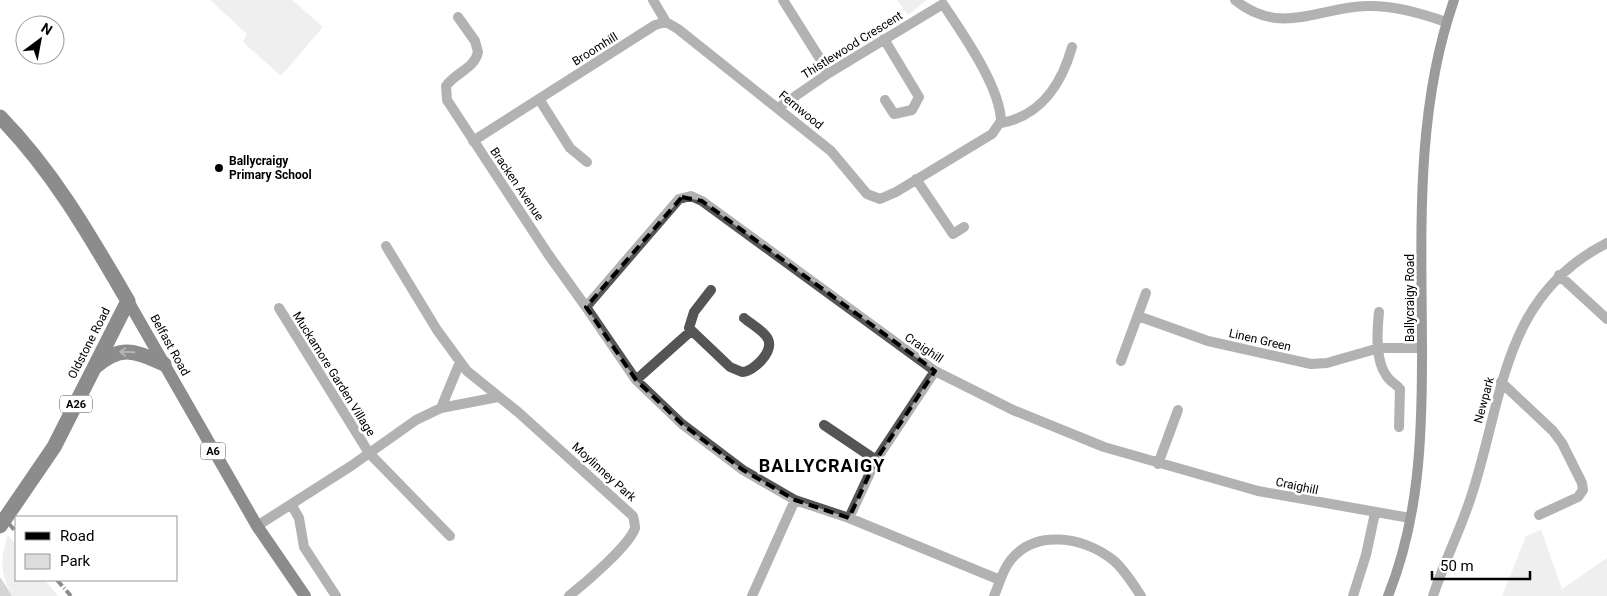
<svg xmlns="http://www.w3.org/2000/svg" width="1607" height="596" font-family="Roboto,sans-serif">
	<style>
		.green { fill: #dcdcdc }
		.water { fill: #a3a3a3 }
		.lines { fill: none; stroke-linecap: round; stroke-linejoin: round }
		.street { stroke: #555; stroke-width: 10 }
		.secondary { stroke: #222; stroke-width: 10 }
		.primary { stroke: #000; stroke-width: 12 }
		.highway { stroke: #000; stroke-width: 15 }
		.rail { stroke: #000; stroke-width: 4; stroke-dasharray: 8 2.5 1 2.5; stroke-linecap: butt }
		.oneway { stroke: #595959 }
		.marked { fill: none; stroke: #000; stroke-width: 4; stroke-dasharray: 10 6; stroke-linejoin: round }
		.poi-dot { fill: #000; stroke: #fff; stroke-width: 2 }
		.labels { text-anchor: middle; stroke-width: 5; stroke-linejoin: round; paint-order: stroke }
		.shield { fill: #fff; stroke: #4c4c4c; stroke-width: 1 }
		.shield-label { font-size: 11px; font-weight: bold; fill: #000 }
		.street-label { font-size: 12px; fill: #000; stroke: #fff }
		.poi-label { font-size: 12px; font-weight: bold; fill: #000; stroke: #fff; text-anchor: start }
		.district-label { font-size: 18px; font-weight: bold; letter-spacing: 1px; fill: #000; stroke: #fff }
	</style>
	<rect width="100%" height="100%" fill="#fff"/>
	<path class="green" d="M210,0H292L323,27L281,76L243,42L247,34Z
		M897,0H927L908,15Z
		M1541,530L1562,589L1607,558V596H1502L1526,536Z
		M8,535L16,545V580H45L58,596H12C0,575 0,557 8,535Z"/>
	<path class="water" d="M0,578H1L12,596H0Z"/>
	<g class="lines">
		<path class="street" d="M653,0L666,22
			M783,0L829,73
			M1235,0C1281,37 1318,7 1367,6C1394,5 1421,13 1446,22
			M458,17L475,41L478,52C475,68 455,73 446,86L447,100L548,254L586,307
			M666,22L678,29L831,151L867,194L880,199L896,192L992,134L1001,121C1000,86 962,33 943,4L829,73L778,108
			M884,39L919,97L912,110L894,114L885,100
			M539,99L570,148L587,162
			M1001,123C1041,116 1062,83 1072,47
			M473,141L655,25L666,22
			M916,179L953,234L964,227
			M386,246L437,330L467,371L518,412L633,516C634,520 635,524 635,528C630,545 584,584 569,596
			M1559,275L1607,319
			M711,290L694,312L689,328L730,367L742,372C753,372 774,352 768,339C764,331 751,324 744,318
			M279,308L369,453L450,536
			M1379,312C1377,331 1375,359 1386,375C1389,381 1396,384 1400,389L1399,427
			M1138,316L1208,341L1311,364L1327,363L1379,348H1422
			M1121,361L1146,293
			M636,380L691,331
			M1501,382L1553,431L1562,443L1582,483L1583,490L1578,497L1539,515
			M441,408L460,362
			M824,425L876,460
			M1158,464L1178,410
			M291,504L299,518L304,547L336,596
			M849,518L876,460L935,371
			M257,526L351,466L416,420L441,408L498,397
			M1000,580L849,518L795,500L743,470L682,424L636,380L586,307L679,199L691,196L702,201L935,371L1013,410L1104,447L1258,491L1410,518
			M752,596L795,500
			M994,596C999,585 1002,571 1010,561C1035,528 1084,537 1113,560C1124,569 1133,584 1141,596
			M1353,596L1366,555L1375,513
			M1433,596C1444,562 1460,531 1471,497C1504,398 1501,297 1607,243"/>
		<path class="secondary" d="M1388,596C1419,519 1422,439 1422,357C1422,238 1414,114 1454,0"/>
		<path class="primary" d="M128,301L257,526L305,596"/>
		<path class="highway" d="M0,117C53,171 90,236 128,301L54,447L0,526
			M95,367C122,344 134,351 164,364"/>
		<path class="rail" d="M0,513L16,532
			M57,580L71,596"/>
	</g>
	<defs><path id="oneway-shaft" d="M-6 0H5M1.5-3L5.5 0L1.5 3" fill="none" stroke-width="1.6" stroke-linecap="round" stroke-linejoin="round" transform="scale(1.25)"/></defs>
	<use class="oneway" href="#oneway-shaft" transform="translate(127 352) rotate(-178)"/>
	<path d="M0 0H1607V596H0ZM682,197L702,201L935,371L876,460L849,518L795,500L743,470L682,424L636,380L586,307Z" fill="#fff" fill-opacity=".55" fill-rule="evenodd"/>
	<path class="marked" d="M682,197L702,201L935,371L876,460L849,518L795,500L743,470L682,424L636,380L586,307Z"/>
	<circle class="poi-dot" cx="219" cy="168" r="5"/>
	<g class="labels">
		<g class="shield">
			<rect x="60" y="395.5" width="32" height="17" rx="4"/>
			<rect x="200.5" y="442.5" width="25" height="17" rx="4"/>
		</g>
		<g class="shield-label">
			<text x="76" y="408">A26</text>
			<text x="213" y="455">A6</text>
		</g>
		<g class="street-label">
			<text transform="translate(852 45) rotate(-32)" y="4">Thistlewood Crescent</text>
			<text transform="translate(595 49) rotate(-32)" y="4">Broomhill</text>
			<text transform="translate(801 110) rotate(39)" y="4">Fernwood</text>
			<text transform="translate(517 184) rotate(56)" y="4">Bracken Avenue</text>
			<text transform="translate(1410 298) rotate(-90)" y="4">Ballycraigy Road</text>
			<text transform="translate(1260 340) rotate(13)" y="4">Linen Green</text>
			<text transform="translate(89 343) rotate(-63)" y="4">Oldstone Road</text>
			<text transform="translate(170 345) rotate(61)" y="4">Belfast Road</text>
			<text transform="translate(924 348) rotate(34)" y="4">Craighill</text>
			<text transform="translate(334 374) rotate(58)" y="4">Muckamore Garden Village</text>
			<text transform="translate(1484 400) rotate(-75)" y="4">Newpark</text>
			<text transform="translate(604 472) rotate(42)" y="4">Moylinney Park</text>
			<text transform="translate(1297 486) rotate(12)" y="4">Craighill</text>
		</g>
		<g class="poi-label">
			<text x="229" y="165">Ballycraigy<tspan x="229" dy="14">Primary School</tspan></text>
		</g>
		<g class="district-label">
			<text x="822" y="472">BALLYCRAIGY</text>
		</g>
	</g>
	<rect x="15" y="516" width="162" height="65" fill="#ffffff" stroke="#999999"/>
	<rect x="25" y="532" width="25" height="8" fill="#000000" stroke="#999999"/>
	<text x="60" y="541" font-size="15" fill="#000000">Road</text>
	<rect x="25" y="554" width="25" height="15" fill="#dcdcdc" stroke="#999999"/>
	<text x="60" y="566" font-size="15" fill="#000000">Park</text>
	<g transform="translate(40 40) rotate(32)"><circle r="24" fill="#ffffff" stroke="#999999"/>
	<path d="M0-4L9 19L0 12L-9 19Z" fill="#000000"/>
	<text y="-8" font-size="14" font-weight="bold" text-anchor="middle" fill="#000000">N</text>
	</g>
	<path d="M1432 571v8h98v-8" fill="none" stroke="#000000" stroke-width="2.5"/>
	<text x="1440" y="571" font-size="15" fill="#000000" stroke="#ffffff" stroke-width="4" paint-order="stroke">50 m</text>
</svg>
